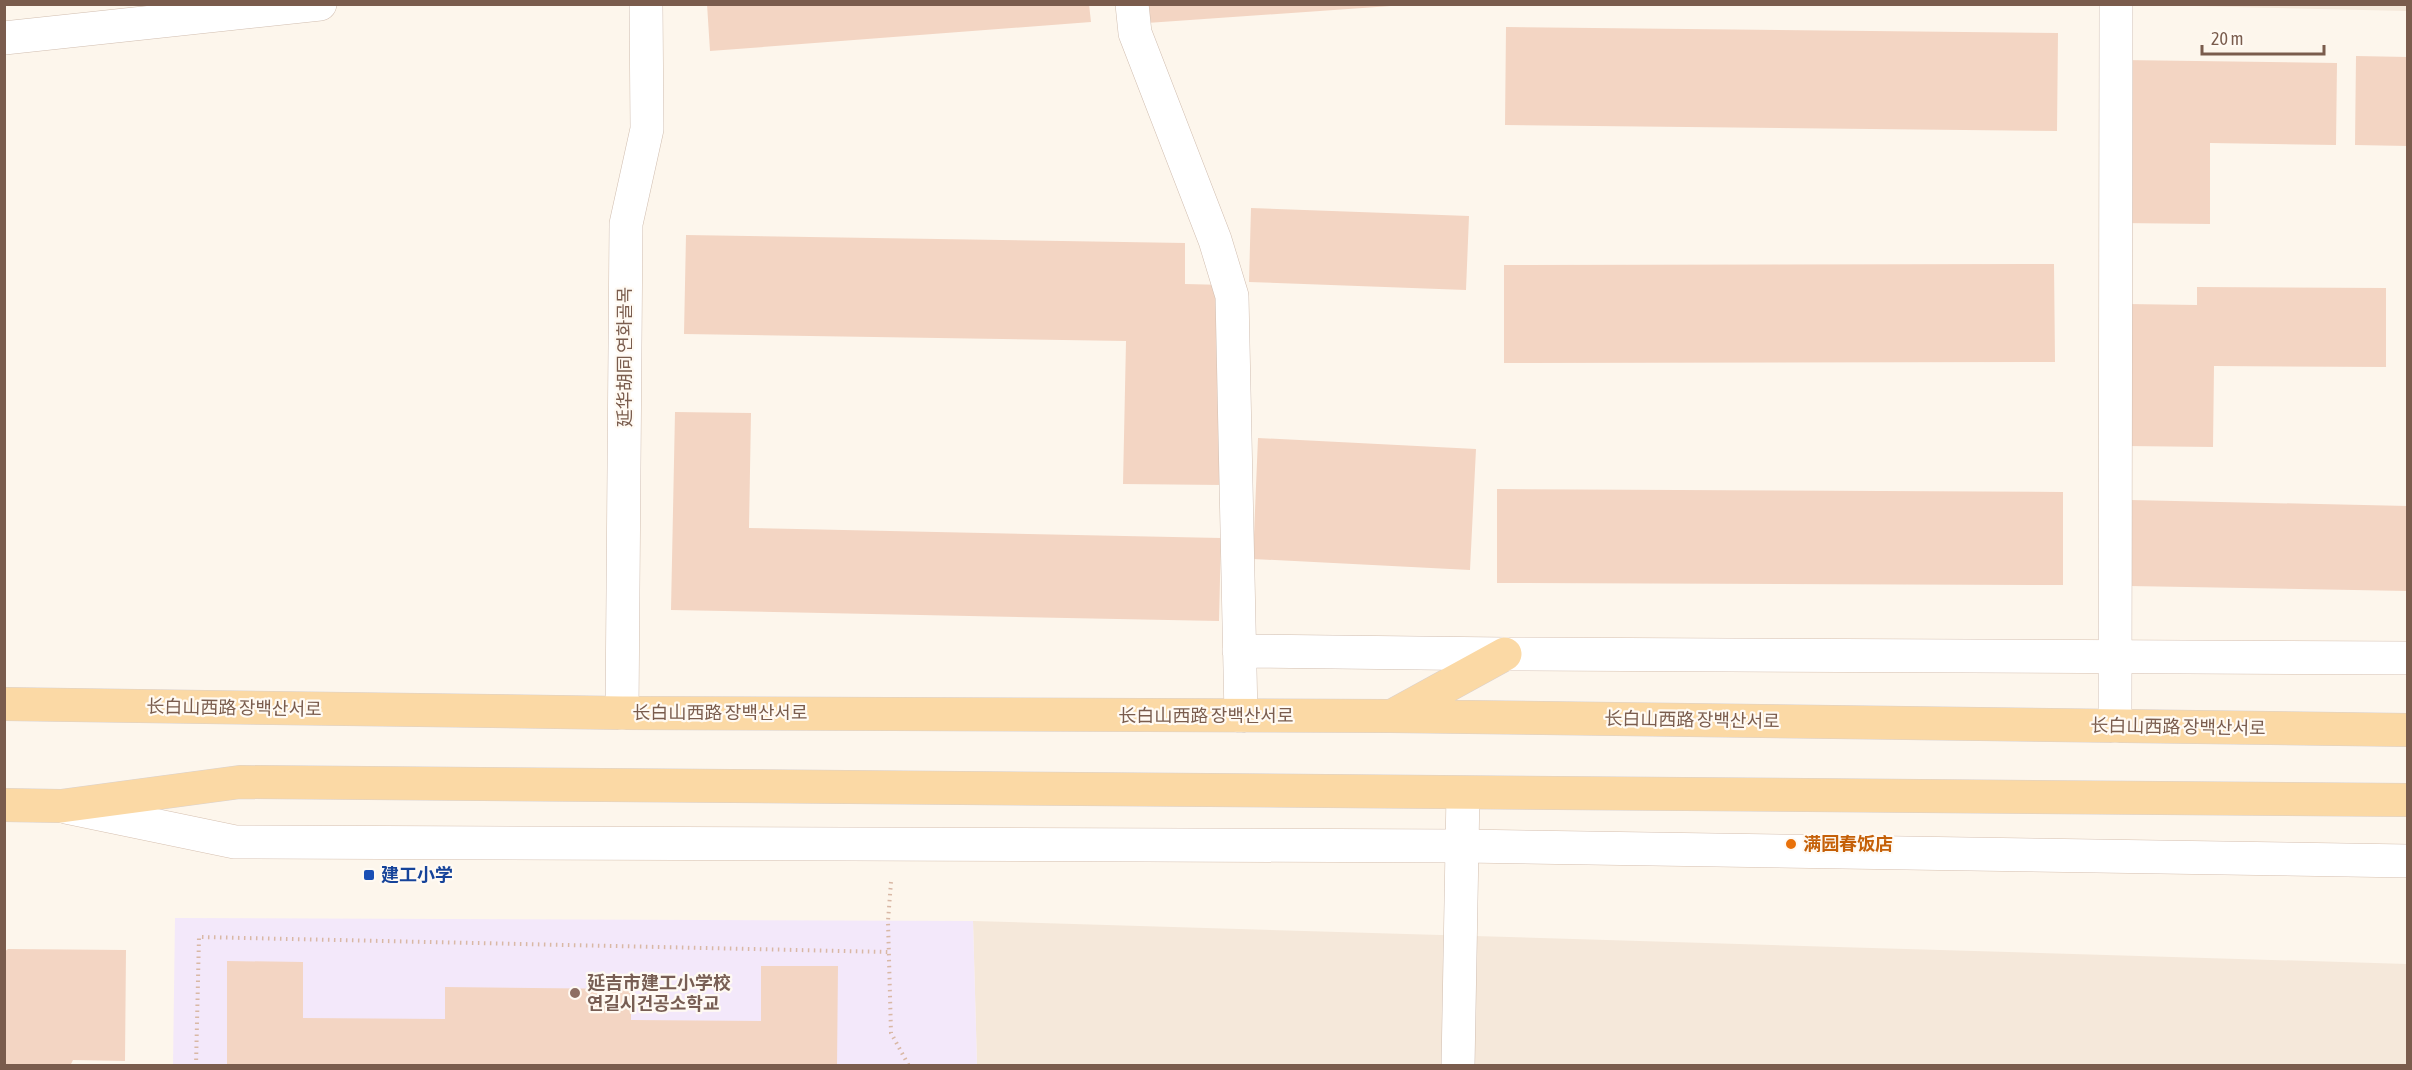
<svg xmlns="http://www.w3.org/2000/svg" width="2412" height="1070" font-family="'Asap Condensed','Noto Sans SC','Noto Sans KR',sans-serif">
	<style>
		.residential { fill: #f5e8da }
		.education { fill: #f3e8fa }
		.building { fill: #f3d5c3 }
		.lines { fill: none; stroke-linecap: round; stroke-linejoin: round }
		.street-casing { stroke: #d1beb0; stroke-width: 34 }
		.secondary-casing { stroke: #d6c0b0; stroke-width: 34 }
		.primary-casing { stroke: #dad1cd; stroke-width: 34 }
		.path { stroke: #d9b8a5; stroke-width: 4; stroke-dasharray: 1.5 4.5; stroke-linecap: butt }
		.street { stroke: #fff; stroke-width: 33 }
		.secondary { stroke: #fff; stroke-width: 33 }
		.primary { stroke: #fbd9a5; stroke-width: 33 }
		.food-dot { fill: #e8710a; stroke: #fffaf3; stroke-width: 2 }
		.transit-dot { fill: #1a4fb4; stroke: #fffaf3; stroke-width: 2 }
		.education-dot { fill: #8d6e63; stroke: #fffaf3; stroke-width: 2 }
		.labels { text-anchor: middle; stroke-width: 4.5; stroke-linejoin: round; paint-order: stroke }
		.street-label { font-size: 18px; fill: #7a5c4d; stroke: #fffaf3 }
		.food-label { font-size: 18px; font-weight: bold; fill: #c56008; stroke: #fffaf3; text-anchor: start }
		.transit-label { font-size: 18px; font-weight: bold; fill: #164399; stroke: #fffaf3; text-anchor: start }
		.education-label { font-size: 18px; font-weight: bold; fill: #785e54; stroke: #fffaf3; text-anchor: start }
	</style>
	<rect width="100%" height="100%" fill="#fdf6ec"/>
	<path class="residential" d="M2407,4V11L2152,5V4Z
		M973,921L2407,964V1065H977Z"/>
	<path class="education" d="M175,918L973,921L977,1065L173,1066Z"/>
	<path class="building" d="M707,4H1089L1091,22L710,51Z
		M1146,4H1391V6L1147,23Z
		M1506,27L2058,33L2057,131L1505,125Z
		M2356,56L2408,57V146L2355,145Z
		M2122,60L2337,63L2336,145L2210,143V224L2120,223Z
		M1251,208L1469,216L1466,290L1249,282Z
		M686,235L1185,243V284L1226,285L1223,485L1123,484L1126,341L684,334Z
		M2054,264L2055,362L1504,363V265Z
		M2197,287L2386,288V367L2214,366L2213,447L2127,446L2128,304L2197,305Z
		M675,412L751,413L749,528L1221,538L1219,621L671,610Z
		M1258,438L1476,449L1470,570L1253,559Z
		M1497,489L2063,492V585L1497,583Z
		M2130,500L2408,506V591L2129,586Z
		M8,949L126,950L125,1061L73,1060L70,1066H4V952Z
		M227,961L303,962V1018L445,1019V987L631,989V1020L761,1021V966H838L837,1066H227Z"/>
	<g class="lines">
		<g class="street-casing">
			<path id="street" d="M1132,4L1135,33L1215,240L1232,296L1241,716
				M4,38L320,4
				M1239,651L1505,654
				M622,713L626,224L647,129L646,4
				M2115,726L2116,4
				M1458,1066L1463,793"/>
		</g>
		<g class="secondary-casing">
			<path id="secondary" d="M1505,654L2408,658
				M66,807L235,842L1464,846L2408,861"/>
		</g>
		<g class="primary-casing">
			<path id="primary" d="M4,704L622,713L1390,716L2408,730
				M1392,716L1505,654
				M4,805L61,806L240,782L2408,800"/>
		</g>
		<path class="path" d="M891,882L888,921L891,1033L909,1066
			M196,1066L199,937L889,952"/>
		<use href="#street" class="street"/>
		<use href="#secondary" class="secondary"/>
		<use href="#primary" class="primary"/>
	</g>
	<circle class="food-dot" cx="1791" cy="844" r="6"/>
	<rect class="transit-dot" x="363" y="869" width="12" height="12" rx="3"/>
	<circle class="education-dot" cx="575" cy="993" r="6"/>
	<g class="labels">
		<g class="street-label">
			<text transform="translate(625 357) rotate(-90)" y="6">延华胡同 연화골목</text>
			<text transform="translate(234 708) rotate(1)" y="6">长白山西路 장백산서로</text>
			<text x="720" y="719">长白山西路 장백산서로</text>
			<text x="1206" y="722">长白山西路 장백산서로</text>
			<text transform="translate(1692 720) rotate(1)" y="6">长白山西路 장백산서로</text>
			<text transform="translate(2178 727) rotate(1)" y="6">长白山西路 장백산서로</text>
		</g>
		<g class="food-label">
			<text x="1803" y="850">满园春饭店</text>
		</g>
		<g class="transit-label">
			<text x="381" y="881">建工小学</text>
		</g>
		<g class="education-label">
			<text x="587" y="989">延吉市建工小学校<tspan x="587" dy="21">연길시건공소학교</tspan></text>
		</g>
	</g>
	<rect width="2412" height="1070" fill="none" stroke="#7a5c4d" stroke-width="12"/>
	<path d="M2202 45v9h122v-9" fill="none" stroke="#7a5c4d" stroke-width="3"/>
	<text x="2211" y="45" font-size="18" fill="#7a5c4d" stroke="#fffaf3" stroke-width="4.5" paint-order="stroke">20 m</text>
</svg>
